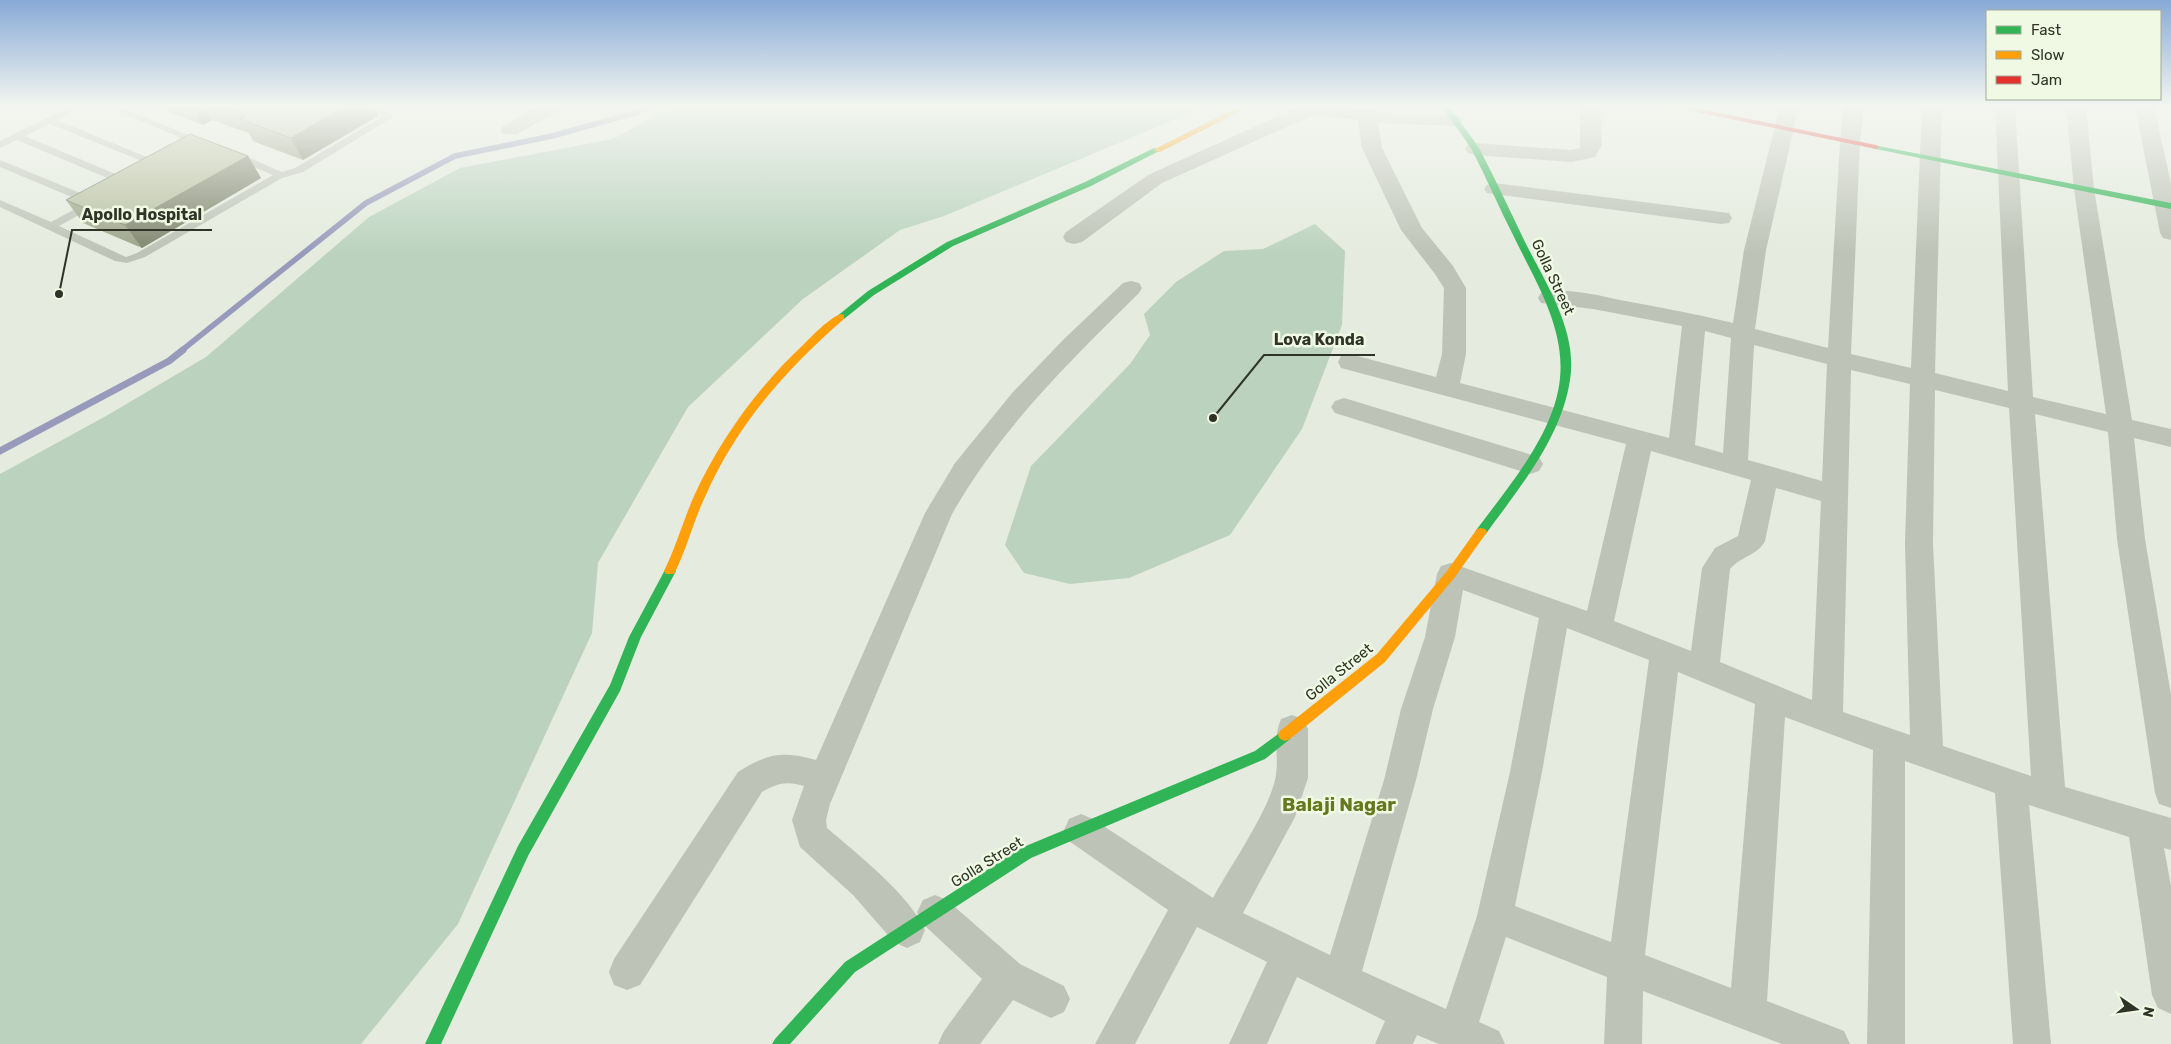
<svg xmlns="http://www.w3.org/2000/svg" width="2171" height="1044" font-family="Rubik,sans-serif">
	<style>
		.green { fill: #bbd3be }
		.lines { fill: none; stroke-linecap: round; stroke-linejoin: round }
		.stream-far1 { stroke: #989abc; stroke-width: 5.5 }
		.stream { stroke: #989abc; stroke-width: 7 }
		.lane { fill: #bec3b7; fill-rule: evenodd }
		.street { fill: #bec3b7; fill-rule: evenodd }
		.fast { fill: #30b455; fill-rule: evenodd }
		.slow { fill: #ff9f0a; fill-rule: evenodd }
		.jam { fill: #e5322d; fill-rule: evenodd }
		.wall { fill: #9da489 }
		.shaded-wall { fill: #80866f }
		.building { fill: #b7bf9f; stroke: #80866f }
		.labels { text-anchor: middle; stroke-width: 5; stroke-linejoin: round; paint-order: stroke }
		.street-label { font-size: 15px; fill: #303426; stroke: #eff9e4 }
		.near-neighbourhood-label { font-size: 19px; font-weight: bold; fill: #67771e; stroke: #eff9e4 }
		.leader { fill: none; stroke: #303426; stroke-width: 2 }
		.callout-dot { fill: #303426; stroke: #eff9e4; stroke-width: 2 }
		.callout-label { font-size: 16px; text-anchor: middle; font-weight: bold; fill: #303426; stroke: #eff9e4; stroke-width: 5; stroke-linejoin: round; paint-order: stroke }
	</style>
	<rect width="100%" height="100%" fill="#e5ebde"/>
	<path class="green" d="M674,106H1207L944,216L900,230L803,299L688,407L598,563L592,633L458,924L361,1044H0V474L106,416L206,357L369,217L460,168L613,139Z
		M1315,224L1345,251L1342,325L1302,429L1230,535L1129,578L1070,584L1024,573L1005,545L1031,466L1130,364L1150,335L1144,314L1176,282L1224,251L1263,249Z"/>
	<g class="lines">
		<path class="stream-far1" d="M181,351L366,203L455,156L552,136L638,112L647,106"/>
		<path class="stream" d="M0,451L169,361L183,350"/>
		<path class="lane" d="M71,106H83L57,120L166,165L165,167H157L50,124L25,136L132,181V185H124L17,140L0,148V141Z
			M105,106H119L207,143L198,145Z
			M360,106C371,106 386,106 393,117L303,172L282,178L145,257L127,263L115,261L0,207V200L51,222L86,203L0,167V160L95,199V206L59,226L126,257L137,253L273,175L232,158V154H240L282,172L295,168L383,116Z"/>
		<path class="street" d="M539,106H563L561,110L517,134H503L500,130L503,126Z
			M1340,106L1389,113L1452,114L1459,116L1462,120L1459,124L1452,126L1378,123L1382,148L1422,228L1453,266L1466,288V354L1460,383L1669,438L1682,326L1593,309L1541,303L1538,298L1541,293C1565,287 1596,295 1620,300C1658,307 1696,314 1733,323L1744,250L1780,106H1799L1766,250L1755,329L1828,348L1840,142L1844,106H1864L1860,142L1851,354L1911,368L1922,106H1942L1935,373L2008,391L1995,106H2015L2033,397L2106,414L2074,189L2066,106H2086L2094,189L2132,420L2171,429V447L2134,438L2145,539L2171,695V808L2159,804L2155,793L2117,539L2108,432L2035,414L2065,787L2171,818V850L2164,848L2171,886V1014L2158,1008L2152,995L2129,837L2029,805L2051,1044H2013L1995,793L1905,761V1044H1867L1873,750L1785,717L1767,1001L1844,1031L1850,1044H1782L1643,991L1642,1044H1604L1607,977L1506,937L1479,1022L1499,1031L1505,1044H1439L1417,1035L1413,1044H1375L1385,1021L1297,977L1267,1044H1229L1267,962L1197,927L1135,1044H1095L1168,910L1069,841L1064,830L1069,819L1081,814L1093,819L1213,898C1231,865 1267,814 1275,780C1280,759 1272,739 1281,719L1292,715L1303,719L1308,729V778L1295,817L1243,913L1330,955L1384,780L1401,709L1425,637L1437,574L1441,566L1451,563L1587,611L1626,444L1341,368L1338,362L1341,356L1350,354L1436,377L1442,354L1444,288L1435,274L1401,230L1362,148L1358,120L1324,116L1309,117L1162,183L1082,242L1074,244L1066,242L1063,237L1066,232L1148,175L1298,107ZM1705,331L1731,338L1723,453L1695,445ZM1754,345L1827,364L1822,481L1748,460ZM1851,370L1910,384L1905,544L1910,735L1843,712ZM1935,390L2009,408L2031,776L1943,746L1933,544ZM1651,451L1751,480L1738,536L1715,548L1702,568L1691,651L1614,621ZM1776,488L1821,501L1812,700L1720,662L1730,569C1741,556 1757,556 1765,541ZM1463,590L1539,618L1510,772L1477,916L1446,1009L1362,971L1416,780L1433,709L1455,637ZM1567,628L1649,660L1611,942L1515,906L1542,772ZM1678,672L1755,704L1731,988L1645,955Z
			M1580,106H1600L1602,145L1595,157L1571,162L1475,155L1468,153L1465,149L1468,145L1475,143L1571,150L1580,148Z
			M2135,106H2154L2171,184V240L2163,238L2160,233Z
			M1494,183L1721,212L1729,213L1732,218L1729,223L1721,224L1487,193L1484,189L1487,185Z
			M1131,281L1139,283L1142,288L1139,293C1070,361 1000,429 952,514L830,804L826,820L827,828C857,854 909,894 925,930L920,942L907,948L894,942L853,895L800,847L792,820L804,786C787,781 777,783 762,792L640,985L627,990L614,985L609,972L614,959L738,772C768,753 782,751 816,760L925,513L955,463L1013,392L1064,339L1123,283Z
			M1344,398L1539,457L1543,464L1539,471L1530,474L1335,413L1331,407L1335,401Z
			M935,895L947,900L1020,964L1064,986L1070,999L1064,1012L1051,1018L1013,1000L980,1044H938L944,1031L982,979L923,924L917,912L923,900Z"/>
		<path class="fast" d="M1441,106H1449C1459,121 1471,135 1480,150C1496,180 1510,211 1525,242C1546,284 1578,331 1570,380C1561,439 1519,488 1485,535H1477L1475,532L1477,529C1509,486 1555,433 1560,378C1565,328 1536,282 1515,239C1500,210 1487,179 1472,150C1463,135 1451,121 1441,106Z
			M1873,145L2171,203V209L1876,149H1873Z
			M1154,148L1161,150L1091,186L953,246L874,295L844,319L841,320L836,317L868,291L947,242L1085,182Z
			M670,566L674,568L676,571L641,637L620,691L528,856L441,1044H425L518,846L610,685L629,637L666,568Z
			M1285,729L1290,731L1292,735L1290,739L1265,759L1031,858L855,972L790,1044H772L775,1039L845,962L1021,848L1255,751Z"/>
		<path class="slow" d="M1240,106H1251L1160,152L1153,150Z
			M841,314L844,315V319C786,369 736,426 705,497C693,522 687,549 674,574H666L664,571C676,547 683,521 694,496C720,440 757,388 803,345C812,336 829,318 841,314Z
			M1481,528L1485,529L1487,532L1455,577L1385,662L1290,739L1285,741L1280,739L1278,735L1280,731L1377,654L1447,571L1477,529Z"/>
		<path class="jam" d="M1668,106H1686L1876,145L1880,147L1876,149Z"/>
	</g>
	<path class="wall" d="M154,106H373L378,116L303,160L253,141L249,133L212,120L203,125Z
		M248,156L261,178L142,248L83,223L66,200Z"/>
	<path class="shaded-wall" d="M191,106H204L212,120L203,125Z
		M346,106H373L378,116L303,160L291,138Z
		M248,156L261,178L142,248L125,225Z"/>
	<path class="building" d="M222,106H346L291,138L240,119L246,115Z
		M190,134L248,156L125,225L66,200Z"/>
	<linearGradient id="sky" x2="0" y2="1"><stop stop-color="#88aad6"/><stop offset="0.42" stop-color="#f3f6f0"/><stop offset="1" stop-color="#f3f6f0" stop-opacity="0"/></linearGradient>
	<rect width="2171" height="253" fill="url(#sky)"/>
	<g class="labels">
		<g class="street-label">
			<text transform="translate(1553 277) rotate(65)" y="5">Golla Street</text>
			<text transform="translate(1339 672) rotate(-39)" y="5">Golla Street</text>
			<text transform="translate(987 862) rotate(-32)" y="5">Golla Street</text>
		</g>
		<g class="near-neighbourhood-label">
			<text x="1339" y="811">Balaji Nagar</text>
		</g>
	</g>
	<path class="leader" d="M59 294L72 230H212M1213 418L1264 355H1375"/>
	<g class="callout-dot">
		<circle cx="59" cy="294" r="5"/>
		<circle cx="1213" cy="418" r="5"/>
	</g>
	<g class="callout-label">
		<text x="142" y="220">Apollo Hospital</text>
		<text x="1319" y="345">Lova Konda</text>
	</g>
	<rect x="1986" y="10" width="175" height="90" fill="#eff9e4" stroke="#a3aa98"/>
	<rect x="1996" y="26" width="25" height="8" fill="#30b455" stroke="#a3aa98"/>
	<text x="2031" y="35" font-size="15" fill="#303426">Fast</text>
	<rect x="1996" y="51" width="25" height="8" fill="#ff9f0a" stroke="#a3aa98"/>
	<text x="2031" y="60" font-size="15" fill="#303426">Slow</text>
	<rect x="1996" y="76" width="25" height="8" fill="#e5322d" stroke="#a3aa98"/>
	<text x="2031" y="85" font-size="15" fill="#303426">Jam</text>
	<g transform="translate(2136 1009) rotate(103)" stroke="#eff9e4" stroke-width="4" paint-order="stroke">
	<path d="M0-4L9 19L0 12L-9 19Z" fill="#303426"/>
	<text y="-8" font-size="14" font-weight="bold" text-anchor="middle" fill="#303426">N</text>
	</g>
</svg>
